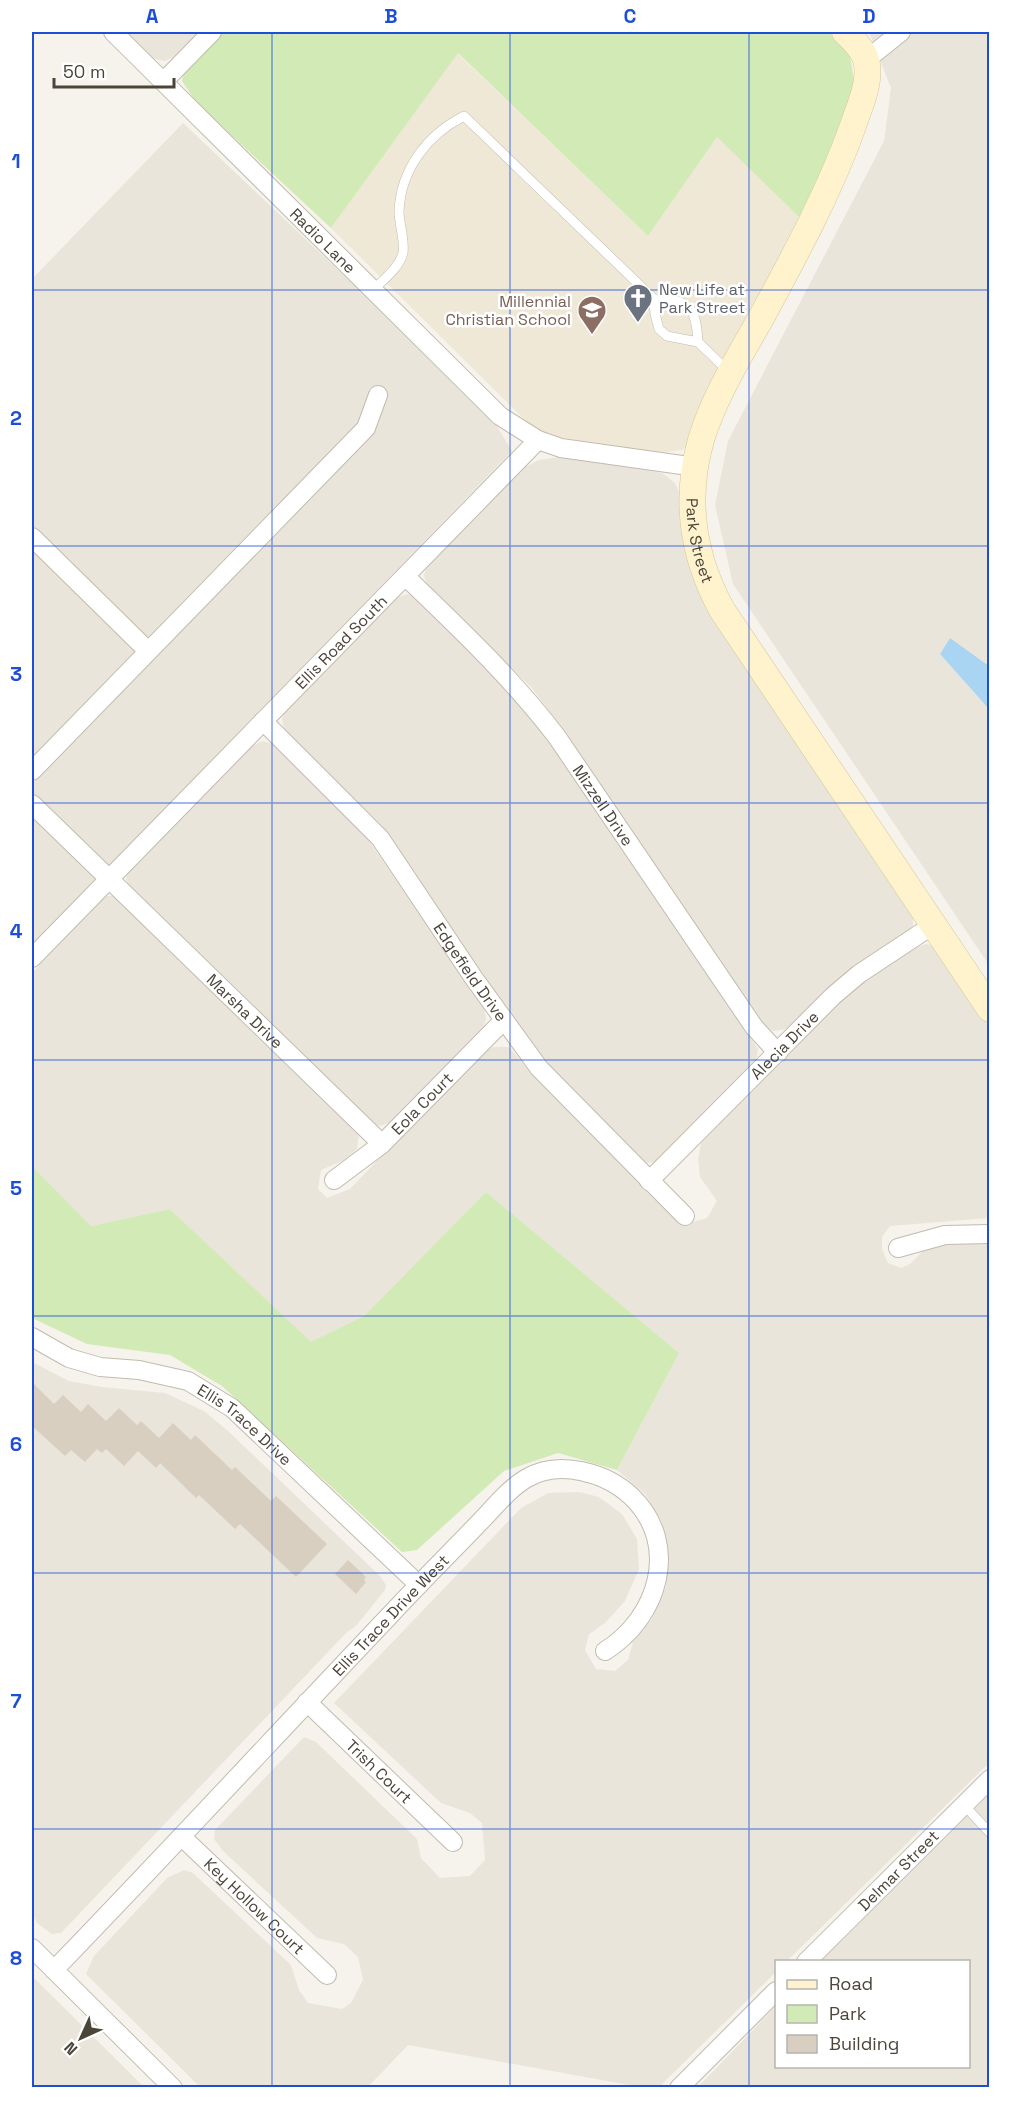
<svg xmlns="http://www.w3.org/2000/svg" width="1021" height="2119" font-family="'Space Grotesk',sans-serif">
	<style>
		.residential { fill: #eae5da }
		.education { fill: #efe8d6 }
		.green { fill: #d2eab5 }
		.water { fill: #a9d4f2 }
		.building { fill: #d8cfc1 }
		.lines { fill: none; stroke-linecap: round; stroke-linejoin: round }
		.lane-casing { stroke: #c2bbae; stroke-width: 10 }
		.street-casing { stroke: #c2bbae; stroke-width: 20 }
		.secondary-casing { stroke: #d6c79b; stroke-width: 27 }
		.lane { stroke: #fff; stroke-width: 9 }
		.street { stroke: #fff; stroke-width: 18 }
		.secondary { stroke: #fff3cd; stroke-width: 26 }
		.grid { fill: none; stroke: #1d4ed8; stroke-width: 1.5; stroke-opacity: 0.55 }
		.labels { text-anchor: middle; stroke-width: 5; stroke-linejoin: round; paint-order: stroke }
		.street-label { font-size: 16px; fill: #4b4439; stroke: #fff }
		.worship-label { font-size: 16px; fill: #5b616d; stroke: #fff; text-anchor: start }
		.education-label { font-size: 16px; fill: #785e54; stroke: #fff; text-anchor: end }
		.neatline { fill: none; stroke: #1d4ed8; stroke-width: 2 }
		.grid-label { font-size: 20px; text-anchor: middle; font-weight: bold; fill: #1d4ed8 }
	</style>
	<rect width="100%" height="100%" fill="#f6f3ec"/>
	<path class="residential" d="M124,32H199L176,56L165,61L151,58Z
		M869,32H989V666L950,638L940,654L989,709V965L733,584L715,505L728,441L884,141L891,88Z
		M183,123L489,413L512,451L32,946V279Z
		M566,456L662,473L675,483L682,499L683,537L913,912V925L908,932L841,976L788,1029L773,1031L762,1025L565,732L531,687L427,586L424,575L429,561L519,470L539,460Z
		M408,594L420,600L526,706L758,1049L756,1061L658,1162L644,1163L532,1050L382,825L285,732L282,719L286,708L392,599Z
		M262,741L276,745L360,828L484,1007L486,1019L483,1029L391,1122L380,1126L370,1123L129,888L126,878L129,868L247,749Z
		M103,896H115L359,1134L357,1149L344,1160L321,1170L318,1189L327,1198L350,1189L475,1058L493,1047H509L534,1077L671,1213L685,1224L707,1218L717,1201L700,1177L698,1159L701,1143L844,995L905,952L926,944L937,946L989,1025V1218L890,1226L882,1237V1249L888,1263L901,1268L910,1264L926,1248L937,1242L989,1236V1763L787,1961L776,1962V1972L659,2087H640L408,2045L368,2087H200L86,1974L94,1956L167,1878L184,1870L193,1873L291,1965L299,1990L308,2003L342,2009L351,2003L363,1980L358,1957L344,1944L317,1938L223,1851L214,1839L215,1830L304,1737L316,1742L417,1839L421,1858L440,1878L470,1876L485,1860L482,1823L470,1813L441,1803L334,1703L521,1508L548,1493L579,1492L599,1497L622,1514L637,1539L639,1569L625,1601L605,1623L589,1634L585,1650L596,1669L615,1671L628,1660L634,1638L652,1619L666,1586L669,1560L662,1522L645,1494L617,1470L679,1353L486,1192L364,1316L311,1343L170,1209L91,1226L32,1166V973Z
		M32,1362L69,1381L102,1387L165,1393L204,1411L228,1431L380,1576L386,1585L385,1590L356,1626L347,1632L61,1933L52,1934L37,1923L32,1913Z
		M989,1790V2087L697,2088L776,2006V2066H968V1962L820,1961Z
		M32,1976L144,2087H32Z"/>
	<path class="education" d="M457,53L648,236L717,137L802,220L690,443L682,450L661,453L539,434L331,228Z"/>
	<path class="green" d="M221,32H834L848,44L855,86L802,220L717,137L648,236L458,53L331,228L196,102L182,81L184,69Z
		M32,1166L91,1226L170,1209L311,1342L364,1316L486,1192L679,1353L617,1470L558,1453L504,1471L417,1550L402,1552L222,1386L170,1355L87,1344L32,1318Z"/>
	<path class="water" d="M950,638L989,666V709L940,654Z"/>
	<path class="building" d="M32,1382L54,1404L63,1395L81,1412L88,1404L106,1421L119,1408L137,1425L141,1421L159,1438L173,1423L191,1440L195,1435L232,1470L235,1467L271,1501L276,1496L327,1544L296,1577L240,1524L235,1529L199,1495L196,1498L160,1463L156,1468L138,1451L124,1466L106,1449L102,1453L97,1449L85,1462L71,1450L65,1456L32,1426Z
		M348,1560L366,1577L364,1580L366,1582L356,1594L335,1574Z"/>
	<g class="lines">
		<g class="lane-casing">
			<path id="lane" d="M374,289C384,279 399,268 403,253C405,240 399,224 399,211C401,169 427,135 464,116L654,299L655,314L659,329L667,336L698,342L729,372
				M654,299C690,298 696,308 698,342
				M964,1805L990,1833"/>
		</g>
		<g class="street-casing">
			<g id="street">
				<path id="s1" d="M113,32L500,416L538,440L561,448L696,467"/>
				<path d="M866,60L901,32"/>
				<path d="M164,81L212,32"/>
				<path d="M32,537L148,651"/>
				<path id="s2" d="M405,576C459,628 512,678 557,737L754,1027L778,1053"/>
				<path id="s3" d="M263,721L380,838L473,977L539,1068L685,1216"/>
				<path d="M32,771L366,428L378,395"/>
				<path id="s4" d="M32,804L382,1144"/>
				<path id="s5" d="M32,958L538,440"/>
				<path id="s6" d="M334,1180L382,1144L504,1020"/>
				<path id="s7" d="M649,1181L833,996L859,974L933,925"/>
				<path d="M898,1248L945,1235L990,1234"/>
				<path id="s8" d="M32,1337L69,1358L100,1367L139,1370L188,1381L232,1408L419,1585"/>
				<path id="s9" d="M307,1702L453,1842"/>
				<path id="s10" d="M182,1837L327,1975"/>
				<path d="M32,1948L173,2088"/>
				<path id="s11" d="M806,1962L990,1779"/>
				<path id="s12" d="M54,1970C168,1852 279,1732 392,1613C420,1583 449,1554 477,1525C493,1509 508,1489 527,1478C560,1459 607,1473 632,1497C681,1545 658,1618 605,1651"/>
				<path d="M679,2088L776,1991"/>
			</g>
		</g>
		<g class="secondary-casing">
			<g id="secondary">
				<path id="s13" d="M845,32C852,38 864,51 866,60C872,81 859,107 853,126C829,193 795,255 761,318C739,357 714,397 701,440C684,500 693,557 722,610L990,1009"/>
			</g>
		</g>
		<use href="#lane" class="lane"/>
		<use href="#street" class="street"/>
		<use href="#secondary" class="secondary"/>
	</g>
	<path class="grid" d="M272,32V2088M510,32V2088M749,32V2088M32,290H990M32,546H990M32,803H990M32,1060H990M32,1316H990M32,1573H990M32,1829H990"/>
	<defs>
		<g id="church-pin" transform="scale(1.5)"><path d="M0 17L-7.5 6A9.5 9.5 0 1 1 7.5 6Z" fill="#6b7280" stroke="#fff"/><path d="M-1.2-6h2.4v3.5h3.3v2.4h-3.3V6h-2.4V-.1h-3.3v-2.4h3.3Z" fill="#fff"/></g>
		<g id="school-pin" transform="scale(1.5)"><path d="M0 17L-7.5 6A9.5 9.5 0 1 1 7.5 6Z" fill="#8d6e63" stroke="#fff"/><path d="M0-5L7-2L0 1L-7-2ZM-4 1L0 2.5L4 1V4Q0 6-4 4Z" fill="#fff"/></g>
	</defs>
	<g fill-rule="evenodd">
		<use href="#church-pin" x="638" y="298"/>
		<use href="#school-pin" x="592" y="310"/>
	</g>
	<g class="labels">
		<g class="street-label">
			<text dy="6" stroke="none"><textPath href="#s1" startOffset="296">Radio Lane</textPath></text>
			<text dy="6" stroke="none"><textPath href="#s13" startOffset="555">Park Street</textPath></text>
			<text dy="6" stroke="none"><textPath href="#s5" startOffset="442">Ellis Road South</textPath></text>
			<text dy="6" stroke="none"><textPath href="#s2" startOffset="304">Mizzell Drive</textPath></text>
			<text dy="6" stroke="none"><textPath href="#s3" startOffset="327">Edgefield Drive</textPath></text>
			<text dy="6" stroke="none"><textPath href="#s4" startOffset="297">Marsha Drive</textPath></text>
			<text dy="6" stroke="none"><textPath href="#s7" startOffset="192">Alecia Drive</textPath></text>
			<text dy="6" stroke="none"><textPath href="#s6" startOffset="117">Eola Court</textPath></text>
			<text dy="6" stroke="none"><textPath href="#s8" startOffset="236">Ellis Trace Drive</textPath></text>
			<text dy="6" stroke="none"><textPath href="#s12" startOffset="489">Ellis Trace Drive West</textPath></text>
			<text dy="6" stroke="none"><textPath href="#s9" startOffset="100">Trish Court</textPath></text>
			<text dy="6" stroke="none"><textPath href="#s11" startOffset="130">Delmar Street</textPath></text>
			<text dy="6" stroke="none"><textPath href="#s10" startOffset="100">Key Hollow Court</textPath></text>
		</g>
		<g class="worship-label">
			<text x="659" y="295">New Life at<tspan x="659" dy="18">Park Street</tspan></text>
		</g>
		<g class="education-label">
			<text x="571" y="307">Millennial<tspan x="571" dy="18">Christian School</tspan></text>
		</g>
	</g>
	<rect width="1021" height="2119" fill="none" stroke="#ffffff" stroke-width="66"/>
	<rect x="775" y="1960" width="195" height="108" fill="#ffffff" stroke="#b7b4b0" stroke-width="1.5"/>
	<rect x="787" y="1980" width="30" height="9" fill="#fff3cd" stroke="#b7b4b0" stroke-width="1.5"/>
	<text x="829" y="1990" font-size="18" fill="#4b4439">Road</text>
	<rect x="787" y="2005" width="30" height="18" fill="#d2eab5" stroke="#b7b4b0" stroke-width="1.5"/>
	<text x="829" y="2020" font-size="18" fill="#4b4439">Park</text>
	<rect x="787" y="2035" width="30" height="18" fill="#d8cfc1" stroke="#b7b4b0" stroke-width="1.5"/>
	<text x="829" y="2050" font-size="18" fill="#4b4439">Building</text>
	<g transform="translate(81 2038) rotate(225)" stroke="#ffffff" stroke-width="4.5" paint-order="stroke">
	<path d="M0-4.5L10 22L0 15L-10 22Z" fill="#4b4439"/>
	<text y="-9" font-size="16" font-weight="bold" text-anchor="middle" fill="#4b4439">N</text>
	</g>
	<path d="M54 78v9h120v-9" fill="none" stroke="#4b4439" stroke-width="3"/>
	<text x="63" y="78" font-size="18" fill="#4b4439" stroke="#ffffff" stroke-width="4.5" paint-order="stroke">50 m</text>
	<rect x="33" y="33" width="955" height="2053" class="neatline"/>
	<g class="grid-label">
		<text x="152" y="23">A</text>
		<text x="391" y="23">B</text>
		<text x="630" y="23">C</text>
		<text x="869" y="23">D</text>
		<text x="16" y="168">1</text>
		<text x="16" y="425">2</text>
		<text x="16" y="681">3</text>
		<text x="16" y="938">4</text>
		<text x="16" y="1195">5</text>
		<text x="16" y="1451">6</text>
		<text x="16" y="1708">7</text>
		<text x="16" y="1965">8</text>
	</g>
</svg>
